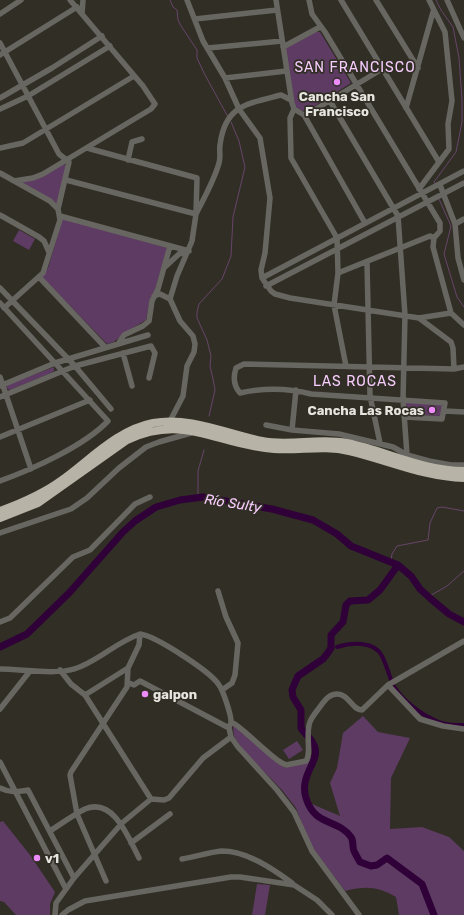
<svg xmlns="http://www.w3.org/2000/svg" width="464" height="915" font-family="Rubik,sans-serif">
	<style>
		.green { fill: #5d3b62 }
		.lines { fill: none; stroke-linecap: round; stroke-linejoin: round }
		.stream { stroke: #67456a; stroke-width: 1 }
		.canal { stroke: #300138; stroke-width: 4 }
		.river { stroke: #300138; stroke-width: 7 }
		.minor { stroke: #686661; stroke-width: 5.5 }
		.highway { stroke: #b7b3a7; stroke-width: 8 }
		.poi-dot { fill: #ec8cfb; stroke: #312e25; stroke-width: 1.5 }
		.labels { text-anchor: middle; stroke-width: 3.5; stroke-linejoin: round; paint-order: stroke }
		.poi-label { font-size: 13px; font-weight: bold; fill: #e7e5df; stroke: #312e25; text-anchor: start }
		.neighbourhood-label { font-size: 14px; letter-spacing: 1px; fill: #f7cdfe; stroke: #312e25 }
		.water-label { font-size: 14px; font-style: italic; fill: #f8cdfe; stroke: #312e25 }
	</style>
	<rect width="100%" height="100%" fill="#312e25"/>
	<path class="green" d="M315,32H320L351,83L310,109L303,111L295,107L285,48Z
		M64,163L66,167L57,204L51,199L18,182Z
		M63,218L167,248L156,287L150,299L146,320L123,334L114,342L107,344L42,277L48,268Z
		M19,230L35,239L29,250L13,241Z
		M54,367V371L51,373L10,390L6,388L7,385Z
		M406,402L442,404V416L407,415Z
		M363,716L378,732L410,738L391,778L390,829L422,827L449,837L464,851V915H399L396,897C377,886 366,886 345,891L310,844L296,808L282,790L244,751L234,736L233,727L234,726L285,768L314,756C305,776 303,784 312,804L340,816L330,783L337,768L343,733Z
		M297,741L303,750L289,759L283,750Z
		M3,821L30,855L55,892L50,904V915H16L4,902L0,901V822Z
		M257,884L270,885L265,915H252Z"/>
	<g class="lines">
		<path class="stream" d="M170,0L173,7L177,10L178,20L181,26L197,50V58L204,73L228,117
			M435,184L434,182L456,152L462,122V100L459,58L453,27L441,10L436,0
			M439,199L451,226L444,254L457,297L464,307
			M209,416L215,390L213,379L210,366L211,356L207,340L197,318V312L199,304L222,279L231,256L233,217L245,167L239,141L231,122
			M198,497V471L204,450
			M391,561L392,554L397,546L428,540L430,523L437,508L442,507L464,511
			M428,597L447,586L464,571"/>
		<path class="canal" d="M337,647C350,643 374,640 382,656C386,664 389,674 392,683
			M393,685C403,701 421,715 439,722C446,725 456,725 464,725"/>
		<path class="river" d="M398,565L380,590L368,600L350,601L346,605L343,622L331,635V648L327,654L323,659L298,676L294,685L292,690L293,697L301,710V728C305,735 313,739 315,748C319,762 299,776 306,798C315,827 337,818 351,837C354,841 352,847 354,851C356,855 358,859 360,862L371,866L377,865L387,858L422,884L434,915
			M0,647L27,634L69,593L123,532L135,521L156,507L180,500L203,497L272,509L313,520L337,534L351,546L398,565L411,576L420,589L431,599L449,614L464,622"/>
		<path class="minor" d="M187,0L203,41L225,78L239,109L260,138L270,198L265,253L261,270L262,278L271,291L275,294L290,298L419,318L451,313
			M276,0L292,103L294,109L304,115L311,112L382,69
			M309,0L312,14L325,32L440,223V231L434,238L433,247L451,313L464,325
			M341,0L439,162
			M376,0L418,68
			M447,0L464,38
			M0,14L21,0
			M82,14L83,0
			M195,19L277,10
			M0,43L59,154L69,162L58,209
			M283,47L320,27
			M208,48L282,41
			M0,55L77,7
			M225,78L286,71
			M0,98L52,68L102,36
			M330,101L398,216L405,315L403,399L407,455
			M406,108L433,12
			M0,109L28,96L110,46
			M294,109L290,118L291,158L337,238L338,273L334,305L346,366
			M304,115L365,223
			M0,148L23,143L134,76
			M87,148L197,178L196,214L192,241L177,276L170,299L180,321L193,336L195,344L194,352L187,366L183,396L170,421
			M128,160L132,142L142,139
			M0,173L50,201L58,209L60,220L43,273L4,308
			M66,180L196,214C204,198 214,181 219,163C221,157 219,151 220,145C225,105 247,104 281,95L291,100
			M14,181L33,178L43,174L151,109L155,104L143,86L70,0
			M440,185L455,224L458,258L464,280
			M419,189L449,149L448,124L452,101L445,32L429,0
			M0,215L39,237L44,241L49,252
			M60,216L189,251
			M455,224L464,219
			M367,263L370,396L380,443
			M165,267L179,254L189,251
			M338,273L430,236L434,238
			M39,277L105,347
			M262,278L464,171
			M266,286L464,183
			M0,288L75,366L111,409
			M154,296L160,294L170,299
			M0,303L108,421C84,446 33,469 0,481
			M419,318L451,342L453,348L454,369
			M118,344L124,335L143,326L149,321L152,301L158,289L170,246
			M123,353L132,386
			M0,377L31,469
			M0,386L55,363L148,335
			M0,397L75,366L151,346L155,353L149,378
			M445,411L464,412
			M405,417L442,419L445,403L311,394C288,388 263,388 240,393C234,386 233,377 236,368L244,364L454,369L464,367
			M266,425L292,430L339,434L393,447L407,455L429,461L451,465H464
			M292,430L296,390
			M0,437L90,400
			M0,533L71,509L87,498L119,468L146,447L159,442L191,433
			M218,591L226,617L238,643L235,675L232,683L222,690
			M0,622L10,618L73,557L90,550L135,504L150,497
			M0,669C21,669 55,675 74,669C96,663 116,642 140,634C156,636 211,672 219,685C223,690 232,717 231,723C230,725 229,726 229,728L231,737L238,747L277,790L294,812L312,851L359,915
			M60,670L71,684L85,695L151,799
			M129,683L134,685L140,681L229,728
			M388,685L420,719L443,726L464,729
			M85,695L128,668
			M0,709L30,671
			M231,722C238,723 270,757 282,763L286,765L306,761C312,753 305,734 310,722C312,716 318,710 322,704C326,699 330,694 337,694C349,694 352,710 362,710L388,685L464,641
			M0,762L66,889
			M0,788C10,793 17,792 28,790L74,878
			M50,831C61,824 73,815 85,809C114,797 129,839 139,858
			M131,843L170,814
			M182,859C195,857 209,852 222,851C247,851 273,869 292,883
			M106,881L77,814L70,775L71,772L127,687L128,668L139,645L140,634
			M55,915L56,903L74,878L122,823L151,799L164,800L169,798L203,758L231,737
			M62,915L68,910L85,901L231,877H240L294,885L317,900L332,915"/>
		<path class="highway" d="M0,511C22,503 43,494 62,480C90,460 117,430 153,423C190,416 227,434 262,441C290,447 319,437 347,443C386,451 423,471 464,471
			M0,518L38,503L127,440C185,413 217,445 274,449C299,451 324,445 349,451C388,460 424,477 464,478"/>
	</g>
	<g class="poi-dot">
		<circle cx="337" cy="82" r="4"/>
		<circle cx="432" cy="410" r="4"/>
		<circle cx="145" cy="694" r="4"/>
		<circle cx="37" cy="858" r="4"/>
	</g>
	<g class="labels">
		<g class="poi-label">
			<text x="337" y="101" text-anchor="middle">Cancha San<tspan x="337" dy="15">Francisco</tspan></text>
			<text x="424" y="415" text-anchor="end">Cancha Las Rocas</text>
			<text x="153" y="699">galpon</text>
			<text x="45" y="863">v1</text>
		</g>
		<g class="neighbourhood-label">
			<text x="355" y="72">SAN FRANCISCO</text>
			<text x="355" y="386">LAS ROCAS</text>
		</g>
		<g class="water-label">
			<text transform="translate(233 503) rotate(9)" y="5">Río Sulty</text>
		</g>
	</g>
</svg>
